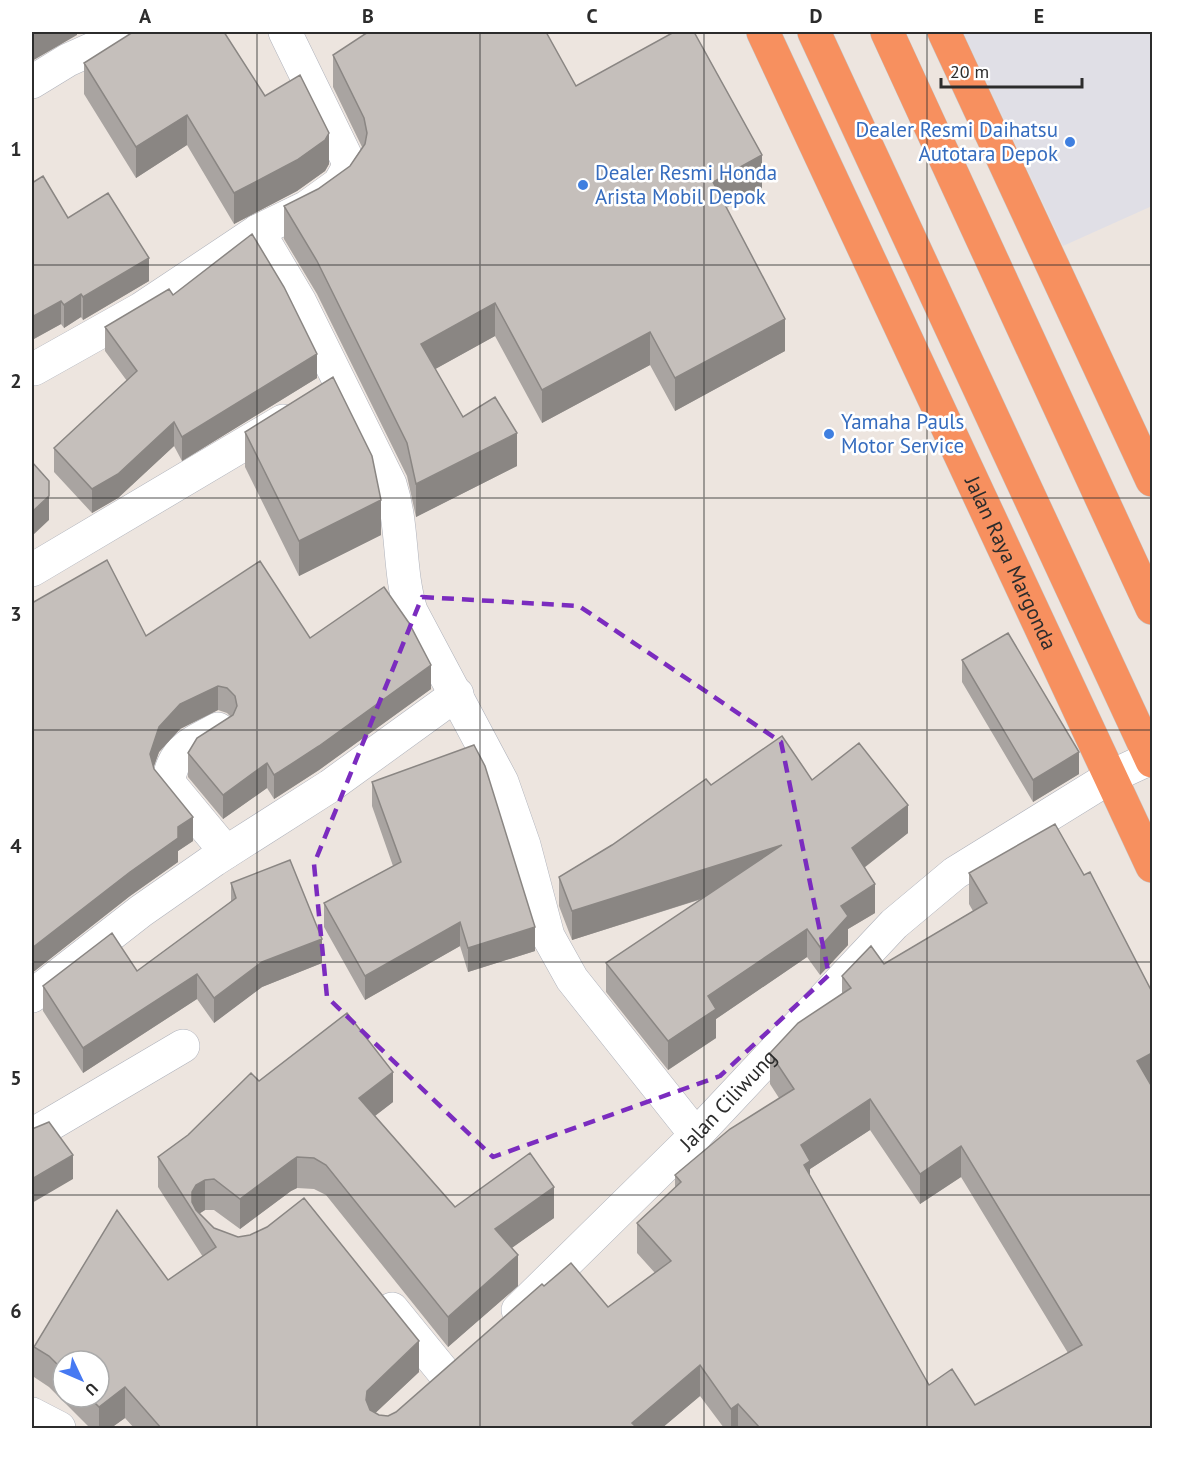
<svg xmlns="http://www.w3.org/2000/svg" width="1184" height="1460" font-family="'PT Sans',sans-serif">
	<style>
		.industrial { fill: #e0dfe6 }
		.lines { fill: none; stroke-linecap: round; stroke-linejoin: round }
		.minor-casing { stroke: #afb2bb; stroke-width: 34 }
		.highway-casing { stroke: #c4c4c4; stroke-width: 34 }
		.minor { stroke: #fff; stroke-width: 33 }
		.highway { stroke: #f7905f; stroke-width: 33 }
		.wall { fill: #a9a4a1; fill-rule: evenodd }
		.shaded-wall { fill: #8a8683 }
		.building { fill: #c5bfbb; stroke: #8a8683; stroke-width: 1.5; fill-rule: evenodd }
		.marked { fill: none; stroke: #7b2cbf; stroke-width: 4.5; stroke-dasharray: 12 8; stroke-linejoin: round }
		.grid { fill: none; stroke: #2c2c2c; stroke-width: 1.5; stroke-opacity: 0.55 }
		.shop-dot { fill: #3f7fe0; stroke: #fff; stroke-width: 2 }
		.labels { text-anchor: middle; stroke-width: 5; stroke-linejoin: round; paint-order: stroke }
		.shop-label { font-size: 21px; fill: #366cbe; stroke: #fff; text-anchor: start }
		.street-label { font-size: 21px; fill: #2c2c2c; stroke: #fff }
		.neatline { fill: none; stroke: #2c2c2c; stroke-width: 2 }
		.grid-label { font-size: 20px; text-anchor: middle; font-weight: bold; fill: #2c2c2c }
	</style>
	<rect width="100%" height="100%" fill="#ede5df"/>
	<path class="industrial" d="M963,32H1152V206L1063,246Z"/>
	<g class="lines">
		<g class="minor-casing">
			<g id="minor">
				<path d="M32,82L68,60L130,32"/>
				<path d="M258,231L300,302L390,484C404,528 398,569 411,611L502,782L524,845L548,936L572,979L696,1135"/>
				<path d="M34,369L141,309L258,231L307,207L339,184L348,168L347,159L285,32"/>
				<path d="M32,570L283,421"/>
				<path d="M218,729C190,744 174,749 168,782L226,852"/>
				<path d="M32,996L141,911L214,860L330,786L457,694"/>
				<path d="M32,1135L183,1046"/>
				<path d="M392,1309L445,1374"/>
				<path id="s1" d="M518,1310L696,1135L894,924L955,873L1112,776L1151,758"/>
				<path d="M32,1414L59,1428"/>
			</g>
		</g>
		<g class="highway-casing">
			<g id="highway">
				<path id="s2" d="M763,32L1152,866"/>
				<path d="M814,32L1152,761"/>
				<path d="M887,32L1152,608"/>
				<path d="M944,32L1152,480"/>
			</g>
		</g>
		<use href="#minor" class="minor"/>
		<use href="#highway" class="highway"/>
	</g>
	<path class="wall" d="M333,55L576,86L762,188L726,208L785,351L675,411L650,365L542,423L495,336L435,369L463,417L517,466L416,517L407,476L317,294L284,239V206L318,189L350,166L362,147L333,87Z
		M84,63L265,96L329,164L325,171L297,191L234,224L187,145L136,178L84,94Z
		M68,218L149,281L83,320L81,317L64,328L61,324L32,340Z
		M173,295L317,378L182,461L174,446L118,498L92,513L54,472V448L127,381L105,351V327Z
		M245,432L381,535L299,576L245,467Z
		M32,603L146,636L310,638L431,689L319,770L279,796L274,799L267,788L223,819L188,777V753L231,717L227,713L218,710L180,729L159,752L153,768L193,841L178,851V862L130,896L32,973Z
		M962,660L1079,774L1033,802L962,682Z
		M812,780L908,833L864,868L875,913L848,929V945L820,975L807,957L716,1019V1038L668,1070L606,992V963L702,899L572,940L559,906V877L711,785Z
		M372,782L535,951L468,972L460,946L365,1000L324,927V903L393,866L372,806Z
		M969,873L1084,875L1152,992V1084H1151L1152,1428H724L700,1396L662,1428H134L125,1418L111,1428H90L49,1387L34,1377V1347L168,1280L203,1257L158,1187V1157L188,1135L259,1081L393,1102L375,1116L455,1207L554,1218L511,1248L518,1286L448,1347L326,1195L314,1189L297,1188L291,1191L240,1229L214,1210H205L199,1213L214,1228L419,1372L375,1413L379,1415L388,1416L396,1412L544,1286L608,1307L655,1273L637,1253V1223L675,1188V1175L779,1098L770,1084V1053L842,993V976L884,964L973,911L969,904ZM870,1130L920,1204L961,1177L1068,1353L975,1405L929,1385L810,1176V1169ZM63,1361L99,1397H63Z
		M231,883L322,963L262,987L214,1023L197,999L83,1073L43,1011V986L137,971L231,902Z"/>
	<path class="shaded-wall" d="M40,32H77V35L32,61V36Z
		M187,115V145L136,178V147Z
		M329,133V164L325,171L297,191L234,224V193Z
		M762,155V188L713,215V182Z
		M149,258V281L83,320V297Z
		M81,294V317L64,328V305Z
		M61,301V324L32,340V317Z
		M495,303V336L421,377V344Z
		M785,319V351L675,411V378Z
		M650,332V365L542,423V390Z
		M317,354V378L182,461V437Z
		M174,422V446L118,498L92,513V489Z
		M517,433V466L416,517V484Z
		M49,496V520L32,536V512Z
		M381,500V535L299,576V541Z
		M431,665V689L319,770L274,799V775Z
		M218,686V710L180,729L159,752L150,778V754L159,727L180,704Z
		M1079,752V774L1033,802V780Z
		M267,763V788L223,819V795Z
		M908,805V833L852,877V848Z
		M193,817V841L178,851V862L130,896L32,973V948L178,827Z
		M782,845V873L572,940V911Z
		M875,884V913L848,929V945L820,975V947L841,906Z
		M460,922V946L365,1000V976Z
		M535,927V951L468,972V948Z
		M807,929V957L716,1019V1038L668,1070V1041L708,996Z
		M322,939V963L262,987L214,1023V998L262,962Z
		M197,974V999L83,1073V1048Z
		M1152,1053V1084L1137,1092V1061Z
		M393,1072V1102L359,1128V1098Z
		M870,1099V1130L810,1169V1192L801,1145Z
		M961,1146V1177L920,1204V1174Z
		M73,1155V1179L32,1203V1179Z
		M297,1157V1188L291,1191L240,1229V1199L291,1161Z
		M205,1180V1210L196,1216L192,1209V1192L196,1185Z
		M554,1187V1218L495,1260V1229Z
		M518,1255V1286L448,1347V1317Z
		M419,1341V1372L367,1421L366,1400L367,1391Z
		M700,1365V1396L662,1428H632V1423Z
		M125,1387V1418L111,1428H99V1407Z
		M738,1404V1428H731V1409Z"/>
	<path class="building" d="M32,32H40L32,36Z
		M133,32H224L265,96L300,75L329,133L325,140L297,160L234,193L187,115L136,147L84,63Z
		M368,32H546L576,86L674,32H694L762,155L713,182L785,319L675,378L650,332L542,390L495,303L421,344L463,417L495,397L517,433L416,484L407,443L317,261L284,206L318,189L350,166L365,144L367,133L364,118L333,55Z
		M43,176L68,218L108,193L149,258L83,297L81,294L64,305L61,301L32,317V183Z
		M252,234L284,287L317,354L182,437L174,422L118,474L92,489L54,448L137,371L105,327L169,289L173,295Z
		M333,377L372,456L381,500L299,541L245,432Z
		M32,462L49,481V496L32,512Z
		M107,560L146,636L260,561L310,638L384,587L409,623L431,665L319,746L279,772L274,775L267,763L223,795L188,753L197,738L233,715L237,706L235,696L227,688L218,686L180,704L159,727L150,754L154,769L193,817L178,827V838L130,872L32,948V603Z
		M1008,633L1079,752L1033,780L962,660Z
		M782,736L812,780L859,743L908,805L852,848L875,884L841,906L848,916L820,947L807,929L708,996L716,1009L668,1041L606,963L782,845L572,911L559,877L612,845L706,779L711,785Z
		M474,745L485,766L535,927L468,948L460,922L365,976L324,903L401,862L372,782Z
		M1055,824L1084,875L1090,872L1152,992V1053L1137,1061L1152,1087V1428H760L738,1404L731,1409L700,1365L632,1423L637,1428H161L125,1387L99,1407L89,1397H99V1361H63V1370L49,1356L34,1347L117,1210L168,1280L216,1247L158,1157L188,1135L251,1073L259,1081L347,1013L393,1072L359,1098L455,1207L530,1153L554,1187L495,1229L518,1255L448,1317L326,1165L314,1158L297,1157L291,1161L240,1199L214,1179L205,1180L196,1185L192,1192V1202L196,1210L214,1228L238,1237L250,1235L267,1227L304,1198L419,1341L367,1391L366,1400L370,1410L379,1415L388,1416L396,1412L542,1284L544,1286L571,1263L608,1307L671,1261L637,1223L681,1182L675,1175L730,1129L794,1089L770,1053L798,1023L851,988L842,976L871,946L884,964L987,903L969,873ZM870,1099L920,1174L961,1146L1082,1345L975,1405L952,1369L929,1385L804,1165L810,1161L801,1145Z
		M290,860L322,939L262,962L214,998L197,974L83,1048L43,986L112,933L137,971L236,898L231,883Z
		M49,1122L73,1155L32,1179V1129Z"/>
	<path class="marked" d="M422,597L579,606L781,742L829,975L720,1076L493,1157L327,997L314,864Z"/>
	<path class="grid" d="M257,32V1428M480,32V1428M704,32V1428M927,32V1428M32,265H1152M32,498H1152M32,730H1152M32,962H1152M32,1195H1152"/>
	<g class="shop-dot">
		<circle cx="1070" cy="142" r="6"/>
		<circle cx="583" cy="185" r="6"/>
		<circle cx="829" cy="434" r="6"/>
	</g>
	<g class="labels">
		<g class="shop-label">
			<text x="1058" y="137" text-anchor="end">Dealer Resmi Daihatsu<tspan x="1058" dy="24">Autotara Depok</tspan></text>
			<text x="595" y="180">Dealer Resmi Honda<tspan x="595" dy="24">Arista Mobil Depok</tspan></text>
			<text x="841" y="429">Yamaha Pauls<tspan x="841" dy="24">Motor Service</tspan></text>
		</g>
		<g class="street-label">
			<text dy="7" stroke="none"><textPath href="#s2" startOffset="586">Jalan Raya Margonda</textPath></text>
			<text dy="7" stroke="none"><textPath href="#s1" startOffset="297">Jalan Ciliwung</textPath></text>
		</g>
	</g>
	<rect width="1184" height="1460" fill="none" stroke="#ffffff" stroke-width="66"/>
	<g transform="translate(81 1379) rotate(134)"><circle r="28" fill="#ffffff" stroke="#ababab" stroke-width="1.5"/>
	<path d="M0-4.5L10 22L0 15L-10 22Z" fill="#4679f2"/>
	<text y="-9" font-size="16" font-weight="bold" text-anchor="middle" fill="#2c2c2c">U</text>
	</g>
	<path d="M941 78v9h141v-9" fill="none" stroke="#2c2c2c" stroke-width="3"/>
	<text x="950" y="78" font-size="18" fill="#2c2c2c" stroke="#ffffff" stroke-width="4.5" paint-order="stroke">20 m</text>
	<rect x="33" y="33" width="1118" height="1394" class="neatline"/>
	<g class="grid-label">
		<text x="145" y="23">A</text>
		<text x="368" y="23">B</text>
		<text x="592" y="23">C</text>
		<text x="816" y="23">D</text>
		<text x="1039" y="23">E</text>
		<text x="16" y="156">1</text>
		<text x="16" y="388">2</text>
		<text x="16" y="621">3</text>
		<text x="16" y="853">4</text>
		<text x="16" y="1085">5</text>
		<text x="16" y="1318">6</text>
	</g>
</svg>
